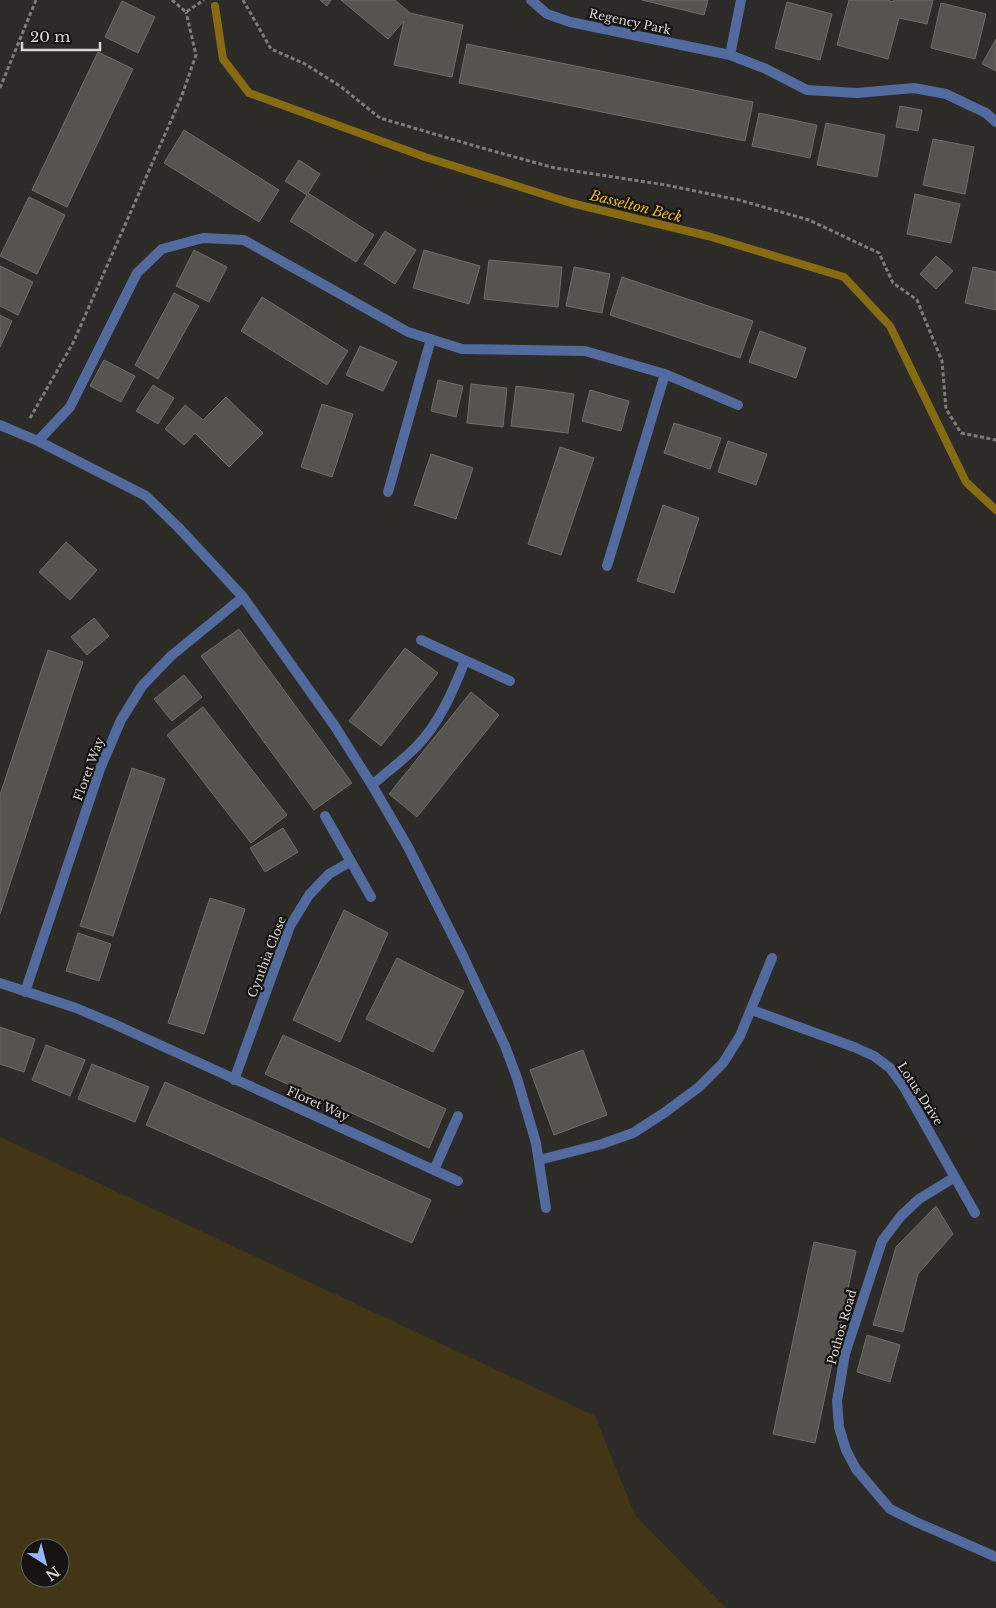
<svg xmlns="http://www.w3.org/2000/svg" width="996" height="1608" font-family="'Libre Baskerville',serif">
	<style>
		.green { fill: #423616; fill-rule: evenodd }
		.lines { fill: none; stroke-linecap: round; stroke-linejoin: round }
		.stream { stroke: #876b13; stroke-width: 8 }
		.building { fill: #56544f; stroke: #6f6d67 }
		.path { stroke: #7e7c79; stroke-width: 3; stroke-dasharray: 4 2.5; stroke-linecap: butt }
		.lane { stroke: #526a9d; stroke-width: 10 }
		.street { stroke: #526a9d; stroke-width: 10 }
		.labels { text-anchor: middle; stroke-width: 4.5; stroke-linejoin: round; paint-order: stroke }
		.street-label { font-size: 12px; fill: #d8d7d4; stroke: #151412 }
		.water-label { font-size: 14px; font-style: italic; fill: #eabb1f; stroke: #151412 }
	</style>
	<rect width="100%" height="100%" fill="#2d2b27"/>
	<path class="green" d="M0,1137L595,1416L635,1515L726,1608H0ZM30,1548H60V1578H30Z"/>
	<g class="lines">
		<path class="stream" d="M215,6L223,59L249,93L425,157L571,203L708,236L844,277L890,326L966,482L996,510"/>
	</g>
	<path class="building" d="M320,0H331L327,6Z
		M341,0H395L410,13L463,25L452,77L394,65L404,21L388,39Z
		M642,0H708L704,15Z
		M849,0H887L893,2L894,0H933L927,24L899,18L888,59L837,45Z
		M122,1L155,17L138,53L105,37Z
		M787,2L832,14L820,60L775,48Z
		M941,3L986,14L975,59L931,48Z
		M996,39V71L982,64Z
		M467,44L753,102L745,141L459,83Z
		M98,52L133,69L67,207L32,190Z
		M900,106L922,110L918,131L896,127Z
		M759,113L817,125L810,158L752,146Z
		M826,123L885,135L877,177L817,165Z
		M184,130L279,190L259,222L164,163Z
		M933,139L974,147L965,194L923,185Z
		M299,160L320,174L308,193L374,235L356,262L290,221L307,195L285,181Z
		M915,194L960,204L951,243L907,234Z
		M29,197L65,215L37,274L0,256Z
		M385,231L416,250L395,284L364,264Z
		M194,250L227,267L209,302L176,286Z
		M424,250L480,266L469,304L413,288Z
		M936,256L953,271L936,289L920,274Z
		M489,260L562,267L558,307L484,299Z
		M0,266L33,282L18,315L0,306Z
		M574,267L610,274L602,313L566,306Z
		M973,267L996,272V310L965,303Z
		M622,277L753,321L740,358L610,315Z
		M174,293L199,306L158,379L135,365Z
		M262,297L348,351L327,385L241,331Z
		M0,315L12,321L0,347Z
		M760,331L806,348L796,378L749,362Z
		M360,346L397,362L383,391L346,375Z
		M104,360L135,376L121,402L90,386Z
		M438,380L463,386L456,417L431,411Z
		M471,384L507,388L503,427L467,423Z
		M153,385L174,398L158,424L136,411Z
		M516,386L574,394L568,433L511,426Z
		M590,390L629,401L621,431L582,421Z
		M226,397L263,433L229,467L195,433L184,445L165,429L185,405L203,420Z
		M322,404L353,414L332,477L301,467Z
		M674,423L721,438L710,469L664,453Z
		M728,441L767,454L756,485L718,472Z
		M560,447L594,458L561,555L528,544Z
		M431,454L473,468L456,519L414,505Z
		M663,505L699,518L674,593L637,581Z
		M66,542L97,570L70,600L39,572Z
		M94,618L109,636L87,655L71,637Z
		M239,629L352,783L314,810L201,656Z
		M405,648L438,673L381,746L349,721Z
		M48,650L83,662L0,914V795Z
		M184,675L202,697L172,721L154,699Z
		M471,692L499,715L417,817L389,794Z
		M203,707L287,815L251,843L167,735Z
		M132,768L165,779L113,936L80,926Z
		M283,828L298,852L265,872L250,848Z
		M210,898L245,909L204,1034L168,1023Z
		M344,910L388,933L340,1042L293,1020Z
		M78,933L111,944L99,981L66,971Z
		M397,958L464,991L433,1052L366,1019Z
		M0,1027L35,1039L24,1072L0,1064Z
		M283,1035L446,1109L429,1148L265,1074Z
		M46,1045L85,1060L70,1096L32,1080Z
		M583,1050L607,1115L554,1135L530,1070Z
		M92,1064L149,1087L135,1122L78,1099Z
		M165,1082L431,1200L412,1243L146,1125Z
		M936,1206L953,1234L918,1274L903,1332L873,1325L896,1247Z
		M814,1242L856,1251L815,1443L773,1434Z
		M867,1335L900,1345L890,1382L857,1372Z"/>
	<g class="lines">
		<path class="path" d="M172,0L186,12L204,0
			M243,0L271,49L305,64L340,86L380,118L482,148L555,168L666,185L739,200L809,220L879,253L893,283L917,300L942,361L946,409L961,433L996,440
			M0,88L36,0
			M30,418L73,343L181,98L196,55L186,12"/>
		<path class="lane" d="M0,425L38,441L146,496L179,528
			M38,441L70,407L137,273L162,249L203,238L244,240L408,332L462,349L585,351L665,374L738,405
			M388,492L431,339
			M607,566L665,374"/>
		<path class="street" d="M531,0L547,14L570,22L730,55L766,69L807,90L857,93L914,88L946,94L986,113L996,122
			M730,55L741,0
			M179,528L243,597L334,725L372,785L408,847L464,958L505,1046L517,1078L536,1143L546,1208
			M421,640L510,681
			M372,785C386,773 402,761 416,747C439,724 453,691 465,661
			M325,816L371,897
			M0,983L76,1008L114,1024L458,1181
			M25,992L100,769L121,720L142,686L171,656L243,597
			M752,1010L854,1047L874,1056L890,1068L904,1087L975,1213
			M234,1080L290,926L309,895L329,874L350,862
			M539,1160L602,1144L633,1133L664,1113L699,1087L723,1063L740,1036L772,958
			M434,1170L458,1116
			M955,1177L919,1199L901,1216L882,1241L845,1354L837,1401L839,1427L846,1450L856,1469L890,1509L916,1522L996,1557"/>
	</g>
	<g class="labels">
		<g class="street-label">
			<text transform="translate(630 22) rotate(12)" y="4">Regency Park</text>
			<text transform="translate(89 769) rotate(-70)" y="4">Floret Way</text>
			<text transform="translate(267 957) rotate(-69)" y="4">Cynthia Close</text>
			<text transform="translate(920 1094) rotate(57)" y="4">Lotus Drive</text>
			<text transform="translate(318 1104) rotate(24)" y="4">Floret Way</text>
			<text transform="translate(842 1327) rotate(-74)" y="4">Pothos Road</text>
		</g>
		<g class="water-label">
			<text transform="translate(636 206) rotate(14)" y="5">Basselton Beck</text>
		</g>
	</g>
	<g transform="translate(45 1563) rotate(144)"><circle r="24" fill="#151412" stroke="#636260"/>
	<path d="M0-4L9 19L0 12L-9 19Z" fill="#95b7fd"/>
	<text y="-8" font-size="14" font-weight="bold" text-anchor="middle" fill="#d8d7d4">N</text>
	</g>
	<path d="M22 42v8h78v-8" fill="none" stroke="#d8d7d4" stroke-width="2.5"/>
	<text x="30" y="42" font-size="15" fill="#d8d7d4" stroke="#151412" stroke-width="4" paint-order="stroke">20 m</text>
</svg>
